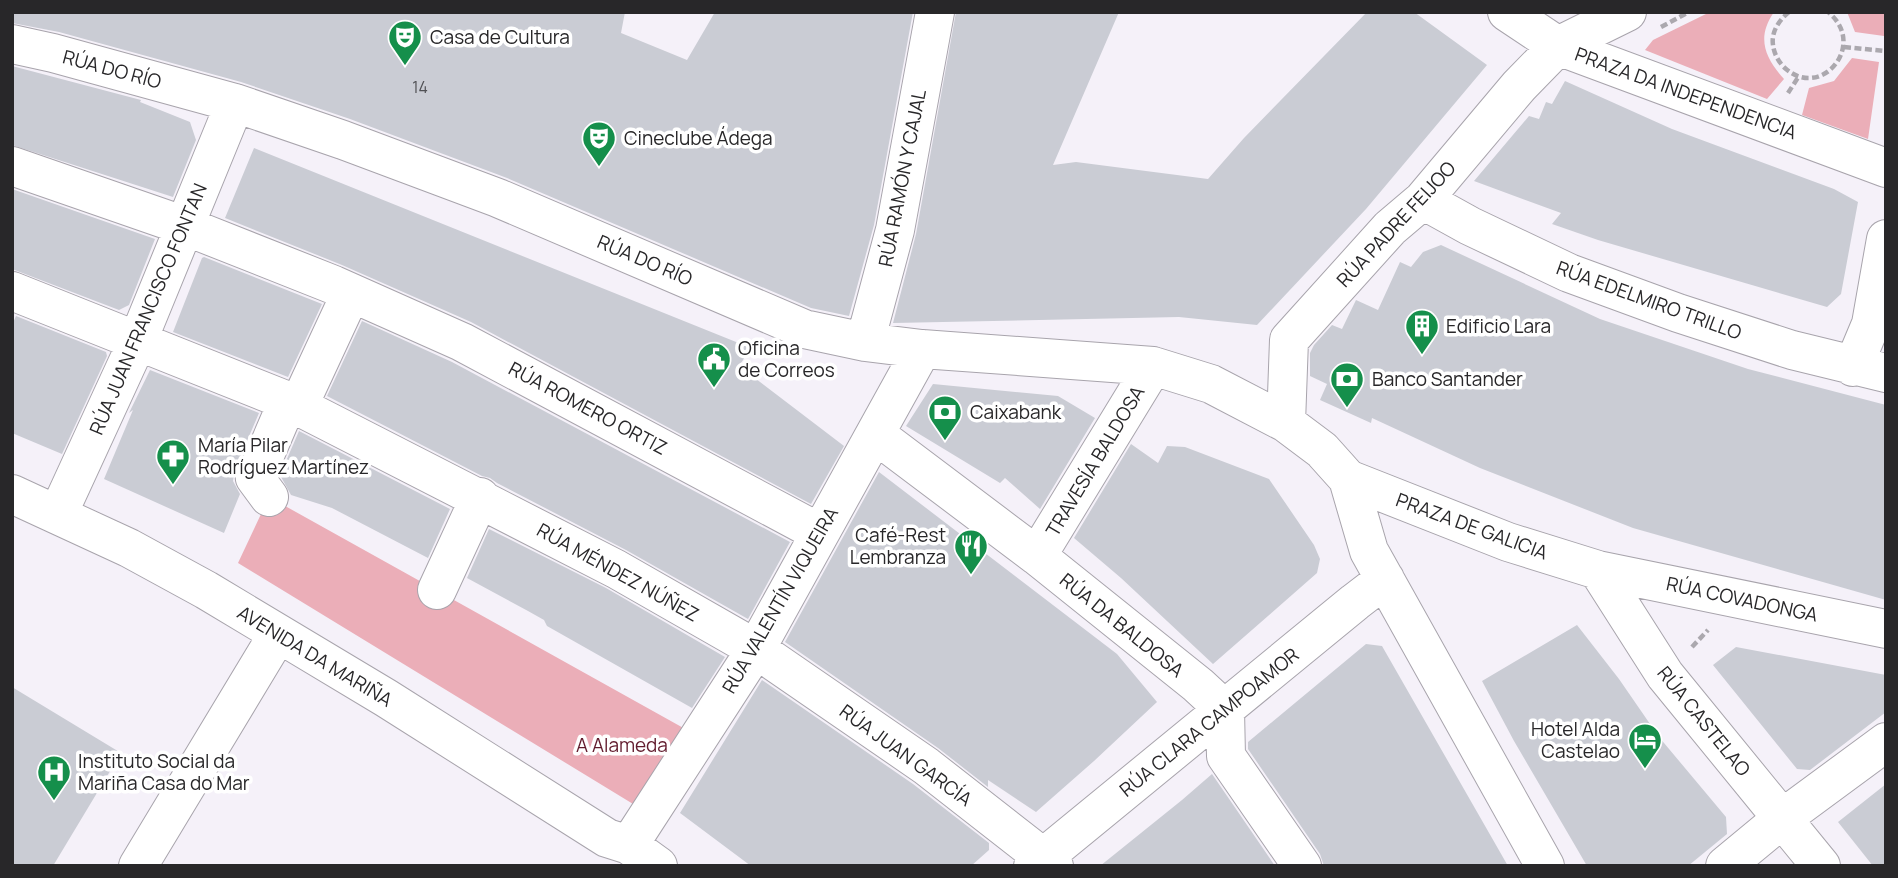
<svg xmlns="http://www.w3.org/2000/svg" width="1898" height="878" font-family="Manrope,sans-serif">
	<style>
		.green { fill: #ebaeb8 }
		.building { fill: #caccd4 }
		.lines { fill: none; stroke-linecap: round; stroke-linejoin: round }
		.minor-casing { stroke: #a8a4ac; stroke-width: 40 }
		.path { stroke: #aba8ae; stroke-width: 4.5; stroke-dasharray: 7 3.5; stroke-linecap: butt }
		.minor { stroke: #fff; stroke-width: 38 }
		.labels { text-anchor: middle; stroke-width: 7; stroke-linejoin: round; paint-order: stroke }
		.number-label { font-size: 16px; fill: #505054 }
		.poi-label { font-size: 19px; fill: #282729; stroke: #fff; text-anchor: start }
		.street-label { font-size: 19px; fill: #282729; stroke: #fff }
		.park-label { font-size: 19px; fill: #621c2e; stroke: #fff }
	</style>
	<rect width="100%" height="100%" fill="#f5f1f9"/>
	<path class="green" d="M1710,12H1774C1756,38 1765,58 1784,79L1767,99L1645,50L1653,40Z
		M1847,12H1886L1884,36L1855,32Z
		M1852,58L1879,62L1868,139L1802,115L1809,88L1834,81Z
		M269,497L687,730L638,807L238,563Z"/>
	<path class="building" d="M12,12H625L621,33L687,60L715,12H913L874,225L849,316L811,308L507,178L350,119L241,82L59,32L12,23Z
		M956,12H1119L1053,165L1076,162L1208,179L1244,138L1367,12H1414L1487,65L1366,209L1257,325L1179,317L893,323L916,234Z
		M12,66L141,100L140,102L190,122L196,140L173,197L12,145Z
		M1565,81L1672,129L1834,189L1858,202L1841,294L1827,307L1598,240L1552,224L1561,213L1474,181L1529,116L1539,119L1546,102L1552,104Z
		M254,148L751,348L739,366L844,446L811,504L471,322L342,265L225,218Z
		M12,189L155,239L129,305L119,310L12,269Z
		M1441,245L1600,319L1748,369L1886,405V600L1633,528L1480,468L1372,418L1371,423L1320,400L1327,384L1310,376V353L1314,345L1332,325L1342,329L1356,300L1378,310L1400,262L1411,267L1423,252Z
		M204,257L322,304L288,377L173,332L202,258Z
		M16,316L106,352L107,356L62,454L12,433V325Z
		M362,321L452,362L790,542L748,619L626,550L497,483L490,478L482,476L327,396Z
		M150,370L259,413L235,469L233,481L240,494L224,533L104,479L133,410L129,413Z
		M933,384L1058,396L1095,418L1040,509L1005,478L1000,483L906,426Z
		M299,431L450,509L428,558L332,508L291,495L280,475Z
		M1131,444L1158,463L1167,446L1185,447L1269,479L1314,545L1320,559L1317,573L1213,664L1121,578L1074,538Z
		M879,472L1117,654L1157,702L1094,761L1036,812L988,780V787L938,748L785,642Z
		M489,529L606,588L725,657L692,708L547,626L544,620L528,611L467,578Z
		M1577,625L1619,679L1659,737L1726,817L1727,834L1688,866H1587L1514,741L1482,681Z
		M1366,644L1382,646L1508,866H1324L1320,854L1248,749V742Z
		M1736,647L1886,675V712L1810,770L1797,769L1713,665Z
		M762,680L913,784L989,843V850L971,866H751L680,813Z
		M12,687L121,753L53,866H12Z
		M1212,774L1275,866H1100L1182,800Z
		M1886,784V866H1873L1838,822Z"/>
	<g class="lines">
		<g class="minor-casing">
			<path id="minor" d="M1507,12L1558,46L1886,168
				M12,44L53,53L235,103L343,140L498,198L804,329L865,342L922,349L1153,366L1211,384L1286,423L1322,450L1348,479L1369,551L1545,866
				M12,166L185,226L334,285L462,342L820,533
				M1423,200L1470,226L1569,273L1678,313L1792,350L1886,373
				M12,291L288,401L616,569L756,649L926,766L1054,866
				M865,342L895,230L935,12
				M1853,367L1871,324L1886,239
				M299,405L351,293
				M1286,423L1289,340L1390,228L1423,200L1519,86L1558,46L1627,12
				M875,434L1037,556L1198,685L1225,710L1226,756L1302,866
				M1348,479L1508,542L1598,570L1886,629
				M12,494L129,548L206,590L386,698L607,838L629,845L658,866
				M269,497L255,478L288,401
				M58,514L138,340L235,103
				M1037,556L1153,366
				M1598,570L1665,675L1821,866
				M437,590L480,497
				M629,845L756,649L922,349
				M138,866L278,634
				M1033,866L1355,602L1385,579
				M1725,866L1783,818L1886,742"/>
		</g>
		<path class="path" d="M1789,12C1779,20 1771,32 1773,45C1774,54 1779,63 1786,69C1822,100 1868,44 1828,12
			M1661,27L1689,12
			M1844,47L1886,51
			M1788,93L1799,76
			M1692,647L1708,630"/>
		<use href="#minor" class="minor"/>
	</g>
	<defs>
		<g id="theatre-pin" transform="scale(1.75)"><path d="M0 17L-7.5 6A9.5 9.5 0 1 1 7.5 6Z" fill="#158f4b" stroke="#fff"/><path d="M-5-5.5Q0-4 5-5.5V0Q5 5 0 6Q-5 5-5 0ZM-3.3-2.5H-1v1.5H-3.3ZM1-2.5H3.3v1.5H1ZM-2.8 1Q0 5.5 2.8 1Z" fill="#fff"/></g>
		<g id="building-pin" transform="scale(1.75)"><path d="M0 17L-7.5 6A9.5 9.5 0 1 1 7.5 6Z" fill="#158f4b" stroke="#fff"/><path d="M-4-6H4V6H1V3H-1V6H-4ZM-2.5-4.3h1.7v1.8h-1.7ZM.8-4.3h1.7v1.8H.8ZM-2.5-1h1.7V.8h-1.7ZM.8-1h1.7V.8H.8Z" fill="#fff"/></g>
		<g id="civic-pin" transform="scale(1.75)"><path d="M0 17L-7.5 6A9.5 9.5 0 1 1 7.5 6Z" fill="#158f4b" stroke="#fff"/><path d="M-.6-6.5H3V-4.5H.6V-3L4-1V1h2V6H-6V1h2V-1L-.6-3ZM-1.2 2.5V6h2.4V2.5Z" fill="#fff"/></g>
		<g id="bank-pin" transform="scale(1.75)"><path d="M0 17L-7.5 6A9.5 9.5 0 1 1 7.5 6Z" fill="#158f4b" stroke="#fff"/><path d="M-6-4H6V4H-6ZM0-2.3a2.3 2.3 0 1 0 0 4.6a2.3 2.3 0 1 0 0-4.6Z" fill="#fff"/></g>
		<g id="pharmacy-pin" transform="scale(1.75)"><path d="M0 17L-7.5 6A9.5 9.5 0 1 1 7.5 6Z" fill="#158f4b" stroke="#fff"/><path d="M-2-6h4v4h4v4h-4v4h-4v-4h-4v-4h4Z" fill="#fff"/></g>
		<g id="restaurant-pin" transform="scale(1.75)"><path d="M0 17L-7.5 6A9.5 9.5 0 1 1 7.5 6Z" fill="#158f4b" stroke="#fff"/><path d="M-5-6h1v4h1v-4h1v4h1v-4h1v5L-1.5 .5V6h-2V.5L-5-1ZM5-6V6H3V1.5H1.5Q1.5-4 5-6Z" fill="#fff"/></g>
		<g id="hotel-pin" transform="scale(1.75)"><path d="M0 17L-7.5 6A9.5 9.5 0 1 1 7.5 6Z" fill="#158f4b" stroke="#fff"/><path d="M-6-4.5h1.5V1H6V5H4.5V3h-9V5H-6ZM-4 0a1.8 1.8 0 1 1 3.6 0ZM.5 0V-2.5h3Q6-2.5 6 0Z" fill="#fff"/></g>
		<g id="hospital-pin" transform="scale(1.75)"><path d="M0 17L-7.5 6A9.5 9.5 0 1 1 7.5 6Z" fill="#158f4b" stroke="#fff"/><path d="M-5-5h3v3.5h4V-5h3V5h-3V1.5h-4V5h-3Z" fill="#fff"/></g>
	</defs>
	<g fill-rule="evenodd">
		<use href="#theatre-pin" x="405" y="37"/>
		<use href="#theatre-pin" x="599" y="138"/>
		<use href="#building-pin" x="1422" y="326"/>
		<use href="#civic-pin" x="714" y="359"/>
		<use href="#bank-pin" x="1347" y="379"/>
		<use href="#bank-pin" x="945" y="412"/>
		<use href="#pharmacy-pin" x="173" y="456"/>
		<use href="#restaurant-pin" x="971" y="546"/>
		<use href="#hotel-pin" x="1645" y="740"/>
		<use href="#hospital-pin" x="54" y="772"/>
	</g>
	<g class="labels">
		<g class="number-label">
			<text x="420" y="93">14</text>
		</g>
		<g class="poi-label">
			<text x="430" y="44">Casa de Cultura</text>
			<text x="624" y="145">Cineclube Ádega</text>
			<text x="1446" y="333">Edificio Lara</text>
			<text x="738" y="355">Oficina<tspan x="738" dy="22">de Correos</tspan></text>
			<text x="1372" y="386">Banco Santander</text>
			<text x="970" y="419">Caixabank</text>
			<text x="198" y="452">María Pilar<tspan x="198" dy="22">Rodríguez Martínez</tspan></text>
			<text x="946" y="542" text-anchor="end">Café-Rest<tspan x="946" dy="22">Lembranza</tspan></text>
			<text x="1620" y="736" text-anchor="end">Hotel Alda<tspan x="1620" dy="22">Castelao</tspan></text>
			<text x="78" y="768">Instituto Social da<tspan x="78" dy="22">Mariña Casa do Mar</tspan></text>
		</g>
		<g class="street-label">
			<text transform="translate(112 69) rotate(15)" y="7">RÚA DO RÍO</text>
			<text transform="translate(1686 93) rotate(20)" y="7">PRAZA DA INDEPENDENCIA</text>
			<text transform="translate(902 178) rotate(-79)" y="7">RÚA RAMÓN Y CAJAL</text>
			<text transform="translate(1396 224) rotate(-47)" y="7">RÚA PADRE FEIJOO</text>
			<text transform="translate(645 260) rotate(23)" y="7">RÚA DO RÍO</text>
			<text transform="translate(1649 300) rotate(20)" y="7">RÚA EDELMIRO TRILLO</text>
			<text transform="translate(148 309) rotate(-67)" y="7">RÚA JUAN FRANCISCO FONTAN</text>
			<text transform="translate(588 408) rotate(28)" y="7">RÚA ROMERO ORTIZ</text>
			<text transform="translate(1095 461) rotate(-59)" y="7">TRAVESÍA BALDOSA</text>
			<text transform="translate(1472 526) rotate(20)" y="7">PRAZA DE GALICIA</text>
			<text transform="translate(618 572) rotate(29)" y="7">RÚA MÉNDEZ NÚÑEZ</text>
			<text transform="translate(1742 599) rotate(12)" y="7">RÚA COVADONGA</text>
			<text transform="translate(780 600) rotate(-60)" y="7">RÚA VALENTÍN VIQUEIRA</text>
			<text transform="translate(1122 625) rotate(39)" y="7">RÚA DA BALDOSA</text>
			<text transform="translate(315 656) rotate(31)" y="7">AVENIDA DA MARIÑA</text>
			<text transform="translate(1704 721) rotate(51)" y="7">RÚA CASTELAO</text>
			<text transform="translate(1209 722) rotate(-39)" y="7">RÚA CLARA CAMPOAMOR</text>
			<text transform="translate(906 755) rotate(36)" y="7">RÚA JUAN GARCÍA</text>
		</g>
		<g class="park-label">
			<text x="622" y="752">A Alameda</text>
		</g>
	</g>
	<rect width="1898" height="878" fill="none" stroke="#282729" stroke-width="28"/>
</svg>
